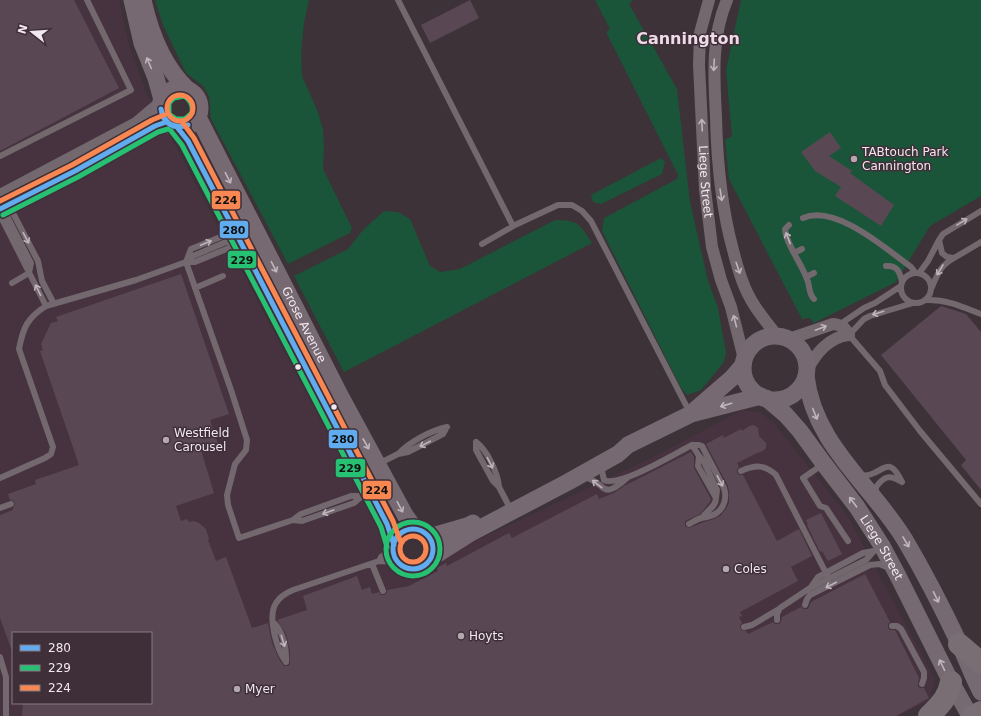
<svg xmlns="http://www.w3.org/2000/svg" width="981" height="716" font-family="'DejaVu Sans',sans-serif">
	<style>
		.built { fill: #46333f; fill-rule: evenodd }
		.green { fill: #1a5539 }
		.building { fill: #594854 }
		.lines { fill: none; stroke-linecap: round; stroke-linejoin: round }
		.lane { stroke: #73686e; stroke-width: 6 }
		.street { stroke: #73686e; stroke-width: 12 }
		.secondary { stroke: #766971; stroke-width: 17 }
		.highway { stroke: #786e74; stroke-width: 22 }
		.bus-1-casing { stroke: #3f2f39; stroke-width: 8 }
		.bus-2-casing { stroke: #3f2f39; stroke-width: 8 }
		.bus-3-casing { stroke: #3f2f39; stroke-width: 8 }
		.bus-1 { stroke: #60acee; stroke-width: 5 }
		.bus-2 { stroke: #26c172; stroke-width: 5 }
		.bus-3 { stroke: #f88751; stroke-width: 5 }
		.oneway { stroke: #c0b5bc }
		.oneway2 { stroke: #bfb4bb }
		.poi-dot { fill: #b2a8ae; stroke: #3f2f39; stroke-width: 1.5 }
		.bus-dot { fill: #f2e7ee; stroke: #3f2f39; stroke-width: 1.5 }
		.labels { text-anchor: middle; stroke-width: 3; stroke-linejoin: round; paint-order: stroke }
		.poi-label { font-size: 12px; fill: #f2e7ee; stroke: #3f2f39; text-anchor: start }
		.street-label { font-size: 12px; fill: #f2e7ee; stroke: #3f2f39 }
		.district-label { font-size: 16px; font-weight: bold; fill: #efdbe7; stroke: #3f2f39 }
		.line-badge { stroke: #3f2f39; stroke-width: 1.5 }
		.pale-badge-label { font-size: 11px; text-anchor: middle; font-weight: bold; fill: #111 }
	</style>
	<rect width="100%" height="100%" fill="#3c3238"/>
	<path class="built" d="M0,0H119L129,45L147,94L166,128L403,575L651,458L742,410L760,412L773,422L847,515L935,679L930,700L900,716H0ZM13,633H151V703H13Z"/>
	<path class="green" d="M155,0H309L304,23L301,54L302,76L318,112L323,130L324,147L323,169L352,228L350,233L288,264L211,119L209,96L203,86L186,73L163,25Z
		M595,0H632V1L629,4L677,89L690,202L708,281L718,308L726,353L724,362L701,390L687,395L681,388L602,231L604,218L677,179L678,175L606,32L610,29Z
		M741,0H981V196L930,226L896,282L814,323L810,318L802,319L729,179L725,140L732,136L726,70Z
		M661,158L665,162L662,174L601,204L593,202L591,195Z
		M384,211L398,212L410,219L430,266L440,272L460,269L555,220C578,220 580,224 592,243L344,372L294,276L348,249L363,230Z"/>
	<path class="building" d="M0,0H74L119,88L0,151Z
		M470,0L479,18L430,43L421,25Z
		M830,132L841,148L829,156L852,171L850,173L894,205L881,226L835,196L841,187L815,171L801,152Z
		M181,274L229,414L210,420L218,444L201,450L214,493L176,506L181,521L187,519L189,522L194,521L199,523L206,529L209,539L208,540L216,561L226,557L252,628L268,623L272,643L279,659L284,666H288L290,664V651L286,634L277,620L307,610L303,596L357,576L362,590L370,587L372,594L379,592L381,595H384L387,593V590L409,586L438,571L437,568L446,563L447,566L509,533L512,538L597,494L599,499L614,493L624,486L691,452L694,457V468L711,499L709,503L700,514L685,521V526L689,528L701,523L714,519L720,516L726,509L729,503V492L728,486L706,444L723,435L724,438L741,429L742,431L749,426L754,425L758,428L759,436L766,443V448L763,451L757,453L737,463L739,467L737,470V473L740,475H743L777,541L799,529L812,556L791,567L798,581L740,612L742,616L739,617L742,623L740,626L741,630L746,631L748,634L773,622L775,624H779L781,622L782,617L801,607L804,609H808L811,602L865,574L890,622L888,624V628L890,630H895L919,678L918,683V687L921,688H924L929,698L896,716H22L23,703H151V633H13V651H12L0,618V515L13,510V508L15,505L14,501L10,500L8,494L36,484L35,480L79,465L40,351L43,350L41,344L51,323L58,321L56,317Z
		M941,306L966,314L981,332V490L961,465L966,460L881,355Z
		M821,513L842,554L828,561L822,551L820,552L807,525L808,524L806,520Z"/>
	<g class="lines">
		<path class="lane" d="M398,0L513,226
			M0,156L131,90L87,0
			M5,206L14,215L38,261L42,281L54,304
			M5,208L8,218L31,263L29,273L12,283
			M981,211L943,234L939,240L942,253L947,257L954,258L981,242
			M0,215L46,306
			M803,218C836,204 886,249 911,267L915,272
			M789,225L785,229C786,245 803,265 808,282C810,289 809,294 814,299
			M232,230L223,236L191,249L186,262L231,390L247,440L246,450L235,464L227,495L228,505L239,538L293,520L301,514L351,496H360
			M482,244L515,225L558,205H572L582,211L591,221L690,413
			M794,253L802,249
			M186,262H195L229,248L237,242
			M886,266C897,265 900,272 902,282
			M920,272L928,261L939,240
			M901 288a15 15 0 1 1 30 0a15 15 0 1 1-30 0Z
			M806,277L814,273
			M932,287C938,273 940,266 954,258
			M195,288L223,276
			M926,300C946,299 963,307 981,314
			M913,303L870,316L864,319L849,335L880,371L885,385L920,431L981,504
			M839,325L864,308L875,303L901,286
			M476,442V450L493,481L499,487L511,510
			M476,442C487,450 498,473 499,487
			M692,445L699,456L698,466L716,498C716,507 707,510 702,518
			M398,454C411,441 430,431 447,427
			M699,456L703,460L717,490L716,498
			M378,464L398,454L408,452L443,434L447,427
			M822,465L803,478L820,506L826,508L848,541
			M605,466L602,471L604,480C619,488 676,453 692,445H699L702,446L724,488C728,501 722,514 707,517C705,518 703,517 701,518C697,519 693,522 689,524
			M741,471C755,465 764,464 776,475L829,579
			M860,475C882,479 887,450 902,482
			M583,477C608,481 599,503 627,478
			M0,478L45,458L51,454L53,447L19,349C23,328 27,318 46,306L136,280L186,262L193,256L226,242L238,241
			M876,494V487C885,475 890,475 902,482
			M0,508L11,504
			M293,520L302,521L354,503L362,496
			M379,561L381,557L393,549
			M372,564L383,591
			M811,587L818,577L863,553L874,551
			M805,605L807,599L810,595L870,565L879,564L889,568
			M777,620V614L780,608L810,588L866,560L874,551
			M273,622C283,631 287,649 286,662
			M892,626H897L901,629L924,672V678L922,684
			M744,627L752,625L779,609
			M0,657L6,677V716
			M286,662C277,650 267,617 276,603C280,596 286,593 293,590L379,561L399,562"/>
		<g class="street">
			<path id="s1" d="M709,0L700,33L699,65L705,189L712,247L721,280L731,307L744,359"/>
			<path d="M727,0C711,37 714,78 716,117C717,162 721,206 733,250C737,265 741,282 749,296C756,311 768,323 777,336"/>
			<path d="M0,195L136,123L162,101"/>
			<path d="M0,209L75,171L155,126L166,122"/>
			<path d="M789,339L833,324C841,325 845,327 849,335C828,337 816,354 807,370"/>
		</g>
		<g class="secondary">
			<path d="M132,0L142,43L156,78L162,100"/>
			<path d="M143,0C150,32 164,67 188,90"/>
			<circle cx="180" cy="108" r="20"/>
			<path id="s2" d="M198,117L341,397L405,515L415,529"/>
			<path d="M177,127L188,141L370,492L387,524L394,545"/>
			<circle cx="775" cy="368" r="32"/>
			<path d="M806,376C814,445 871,484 905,540C925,574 943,609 960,645C967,661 973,677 981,692"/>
			<path id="s3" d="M766,398L786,415L800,431L824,464L857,507L882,546L897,574L951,682L970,716"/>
			<path d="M695,410L732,378L743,365"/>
			<circle cx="413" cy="549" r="20"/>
			<path d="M429,537L467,526L473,523"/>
			<path d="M431,558L469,534L568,482L618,454L628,445L691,414L761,396"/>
		</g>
		<path class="highway" d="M959,644L981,663
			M929,716C940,705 948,698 951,682
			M973,716L981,712"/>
		<g class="bus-1-casing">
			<path id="bus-1" d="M161,109C165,124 173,129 188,125
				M161,109C163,124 174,130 188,125
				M177,127L188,141L387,524L394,545
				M0,209L75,171L155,126L166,122
				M393 549a20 20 0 1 1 40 0a20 20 0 1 1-40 0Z"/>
		</g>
		<g class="bus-2-casing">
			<path id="bus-2" d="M192,113L185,119H176L169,114V103L174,98L184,96C191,100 193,105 192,112
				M171,131L182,145L381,527L387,547
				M3,215L78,177L158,132L168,129
				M386 549a27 27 0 1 1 54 0a27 27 0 1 1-54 0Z"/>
		</g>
		<g class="bus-3-casing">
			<path id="bus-3" d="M167 108a13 13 0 1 1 26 0a13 13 0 1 1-26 0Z
				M183,123L194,138L393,521L401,543
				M0,201L72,165L152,120L164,115
				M400 549a13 13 0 1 1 26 0a13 13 0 1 1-26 0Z"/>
		</g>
		<use href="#bus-1" class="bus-1"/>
		<use href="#bus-2" class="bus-2"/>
		<use href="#bus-3" class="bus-3"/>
	</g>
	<defs><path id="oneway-shaft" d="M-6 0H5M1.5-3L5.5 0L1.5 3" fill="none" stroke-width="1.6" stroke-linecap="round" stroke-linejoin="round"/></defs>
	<g class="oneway">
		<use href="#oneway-shaft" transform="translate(149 63) rotate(-113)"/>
		<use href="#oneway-shaft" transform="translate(228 178) rotate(63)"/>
		<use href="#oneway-shaft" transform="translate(274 267) rotate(63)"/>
		<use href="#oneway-shaft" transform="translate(726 405) rotate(164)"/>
		<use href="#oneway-shaft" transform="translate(815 414) rotate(68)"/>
		<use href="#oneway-shaft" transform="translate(366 444) rotate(61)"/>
		<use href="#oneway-shaft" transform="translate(853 502) rotate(-127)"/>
		<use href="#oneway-shaft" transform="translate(400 507) rotate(62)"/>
		<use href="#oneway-shaft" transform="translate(906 542) rotate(59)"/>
		<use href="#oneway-shaft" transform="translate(936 597) rotate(64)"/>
		<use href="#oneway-shaft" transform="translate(942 665) rotate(-116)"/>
	</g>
	<g class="oneway2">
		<use href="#oneway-shaft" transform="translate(714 65) rotate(93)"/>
		<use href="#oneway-shaft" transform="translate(702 125) rotate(-93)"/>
		<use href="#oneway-shaft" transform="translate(721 195) rotate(81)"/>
		<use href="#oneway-shaft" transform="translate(962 222) rotate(-31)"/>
		<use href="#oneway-shaft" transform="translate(26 238) rotate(62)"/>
		<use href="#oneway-shaft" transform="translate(788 238) rotate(-111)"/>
		<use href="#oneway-shaft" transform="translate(206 243) rotate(-23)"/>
		<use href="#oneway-shaft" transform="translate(738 268) rotate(71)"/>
		<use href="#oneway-shaft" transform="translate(940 270) rotate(121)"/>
		<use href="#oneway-shaft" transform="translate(38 290) rotate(-116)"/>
		<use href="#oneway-shaft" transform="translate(878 313) rotate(163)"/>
		<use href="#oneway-shaft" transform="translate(735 321) rotate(-104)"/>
		<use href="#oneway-shaft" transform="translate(821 328) rotate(-21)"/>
		<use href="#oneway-shaft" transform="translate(425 444) rotate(152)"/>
		<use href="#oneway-shaft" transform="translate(490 463) rotate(63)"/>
		<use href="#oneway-shaft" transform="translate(720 481) rotate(62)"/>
		<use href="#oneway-shaft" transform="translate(597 484) rotate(-142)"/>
		<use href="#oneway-shaft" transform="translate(328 512) rotate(160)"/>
		<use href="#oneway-shaft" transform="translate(831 585) rotate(153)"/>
		<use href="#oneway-shaft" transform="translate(283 641) rotate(73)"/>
	</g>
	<g class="poi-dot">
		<circle cx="854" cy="159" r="4"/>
		<circle cx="166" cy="440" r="4"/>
		<circle cx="726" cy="569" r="4"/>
		<circle cx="461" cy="636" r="4"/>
		<circle cx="237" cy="689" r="4"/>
	</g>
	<g class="bus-dot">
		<circle cx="298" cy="367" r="3.5"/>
		<circle cx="334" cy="407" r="3.5"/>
	</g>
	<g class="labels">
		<g class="poi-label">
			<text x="862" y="156">TABtouch Park<tspan x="862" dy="14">Cannington</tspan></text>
			<text x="174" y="437">Westfield<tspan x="174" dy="14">Carousel</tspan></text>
			<text x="734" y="573">Coles</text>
			<text x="469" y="640">Hoyts</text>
			<text x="245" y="693">Myer</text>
		</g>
		<g class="street-label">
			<text dy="4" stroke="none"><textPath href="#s1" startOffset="183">Liege Street</textPath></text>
			<text dy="4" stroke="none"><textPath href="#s2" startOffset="233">Grose Avenue</textPath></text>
			<text dy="4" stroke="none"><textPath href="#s3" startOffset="190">Liege Street</textPath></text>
		</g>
		<g class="district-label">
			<text x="688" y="44">Cannington</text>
		</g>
	</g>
	<g class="line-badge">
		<rect x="211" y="190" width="30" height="20" rx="4" fill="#f88751"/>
		<rect x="219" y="220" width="30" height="19" rx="4" fill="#60acee"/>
		<rect x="227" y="250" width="30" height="19" rx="4" fill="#26c172"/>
		<rect x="328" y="429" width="30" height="20" rx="4" fill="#60acee"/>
		<rect x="335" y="458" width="31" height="20" rx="4" fill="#26c172"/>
		<rect x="362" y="480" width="30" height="20" rx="4" fill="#f88751"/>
	</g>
	<g class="pale-badge-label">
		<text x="226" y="204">224</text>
		<text x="234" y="234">280</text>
		<text x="242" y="264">229</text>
		<text x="343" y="443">280</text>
		<text x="350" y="472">229</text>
		<text x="377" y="494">224</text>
	</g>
	<rect x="12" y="632" width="140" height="72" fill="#3f2f39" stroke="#877981"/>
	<rect x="20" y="645" width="20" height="6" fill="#60acee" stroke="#877981"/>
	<text x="48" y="652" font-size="12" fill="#f2e7ee">280</text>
	<rect x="20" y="665" width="20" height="6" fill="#26c172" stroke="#877981"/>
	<text x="48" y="672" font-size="12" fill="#f2e7ee">229</text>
	<rect x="20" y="685" width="20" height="6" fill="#f88751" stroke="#877981"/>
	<text x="48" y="692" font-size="12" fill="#f2e7ee">224</text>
	<g transform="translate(32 32) rotate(287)" stroke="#3f2f39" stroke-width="3" paint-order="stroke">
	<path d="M0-3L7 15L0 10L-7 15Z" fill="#f2e7ee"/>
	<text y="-6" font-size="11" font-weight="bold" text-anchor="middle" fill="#f2e7ee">N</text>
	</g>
</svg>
